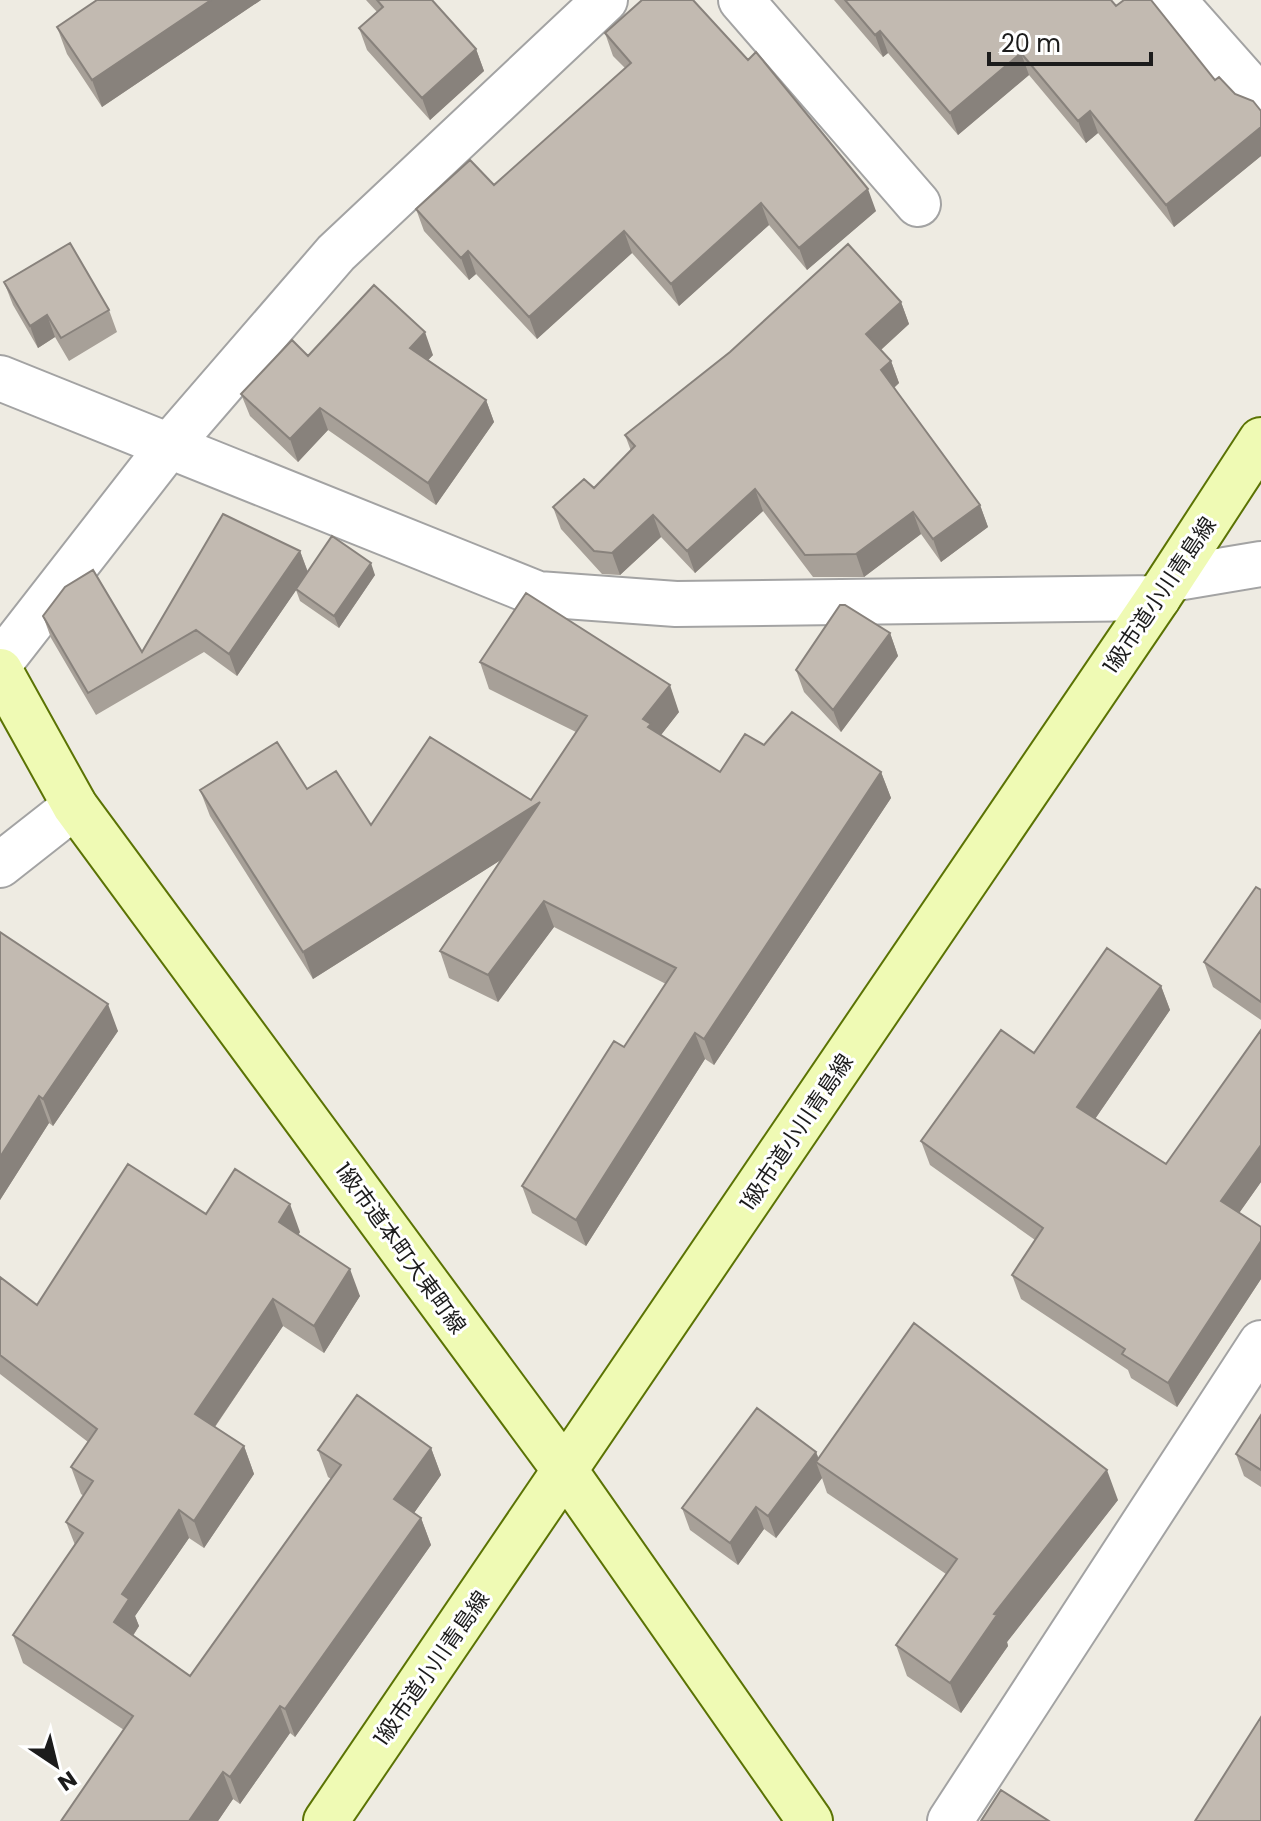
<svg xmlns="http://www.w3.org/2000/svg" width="1261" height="1821" font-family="Poppins,'Noto Sans JP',sans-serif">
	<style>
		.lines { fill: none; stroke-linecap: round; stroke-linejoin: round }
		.street-casing { stroke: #a3a3a3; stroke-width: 48 }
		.secondary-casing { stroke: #5b7304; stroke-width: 48 }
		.street { stroke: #fff; stroke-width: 44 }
		.secondary { stroke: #effab4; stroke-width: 44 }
		.wall { fill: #a7a098 }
		.shaded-wall { fill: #88827c }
		.building { fill: #c2bab1; stroke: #88827c; stroke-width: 2 }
		.labels { text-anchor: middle; stroke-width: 6; stroke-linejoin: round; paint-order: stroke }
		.street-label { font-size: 22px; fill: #1c1c1c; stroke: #fff }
	</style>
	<rect width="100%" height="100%" fill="#eeebe2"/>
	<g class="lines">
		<g class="street-casing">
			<path id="street" d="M741,0L918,204
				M1173,0L1261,99
				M0,378L538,594L676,604L1158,598
				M1171,579L1261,564
				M0,663L169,446L336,253L605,0
				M0,865L75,806
				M950,1821L1261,1343"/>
		</g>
		<g class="secondary-casing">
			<path id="secondary" d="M0,671L75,806L566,1472L810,1821
				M326,1821L1158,598L1261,440"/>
		</g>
		<use href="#street" class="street"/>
		<use href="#secondary" class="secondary"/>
	</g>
	<path class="wall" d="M97,0H261L102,107L67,54L57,27Z
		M366,0H432L476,49L484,71L430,120L367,50L359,28L377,12Z
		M834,0H1111L1116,6L1215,80L1261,111V156L1174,227L1098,133L1086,143L1029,75L958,135L888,53L883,57Z
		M605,33L876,211L807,270L769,225L679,306L632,253L537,339L476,274L469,280L424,231L416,209L494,185L625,68L613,56Z
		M4,282L109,310L117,332L69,361L55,337L38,348L13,305Z
		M901,302L909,324L881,350L891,361L899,383L894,388L980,505L988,527L941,562L921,534L864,577H813L763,511L695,573L661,537L620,575L602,574L561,529L553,507L594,488L631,451L625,435Z
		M433,355L428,360L486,400L494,422L436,505L328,430L298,462L250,416L241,394L308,356Z
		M300,551L308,572L375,575L339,628L300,601L296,590L237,676L204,652L96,715L51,638L43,616L142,652Z
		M890,633L898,656L841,732L804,692L796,670Z
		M480,662L679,712L661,735L720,772L764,745L881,772L891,798L714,1065L705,1059L586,1246L532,1213L522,1186L624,1047L666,984L554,927L498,1002L449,978L440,951L502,859L313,979L210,816L200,790L307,789L371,825L531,800L576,732L489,689Z
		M1261,890V1020L1213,987L1204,962Z
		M0,932L118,1031L53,1126L49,1123L0,1200Z
		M1161,986L1170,1010L1095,1119L1166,1164L1261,1030V1182L1239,1213L1261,1227V1279L1177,1407L1131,1378L1128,1370L1021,1299L1012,1275L1035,1240L930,1165L921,1141L1034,1053Z
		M206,1214L300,1232L298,1235L360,1296L324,1353L283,1326L215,1427L244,1446L254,1474L204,1548L189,1538L135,1616L139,1626L133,1636L190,1676L331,1479L328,1477L318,1450L431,1448L441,1475L414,1513L421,1518L431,1545L295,1737L290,1733L240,1804L233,1799L218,1821H61L124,1730L23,1663L13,1635L75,1545L66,1522L84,1496L81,1494L71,1467L88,1442L0,1374V1277L37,1305Z
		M1261,1415V1487L1244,1476L1236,1454Z
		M816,1452L819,1459L1118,1500L1007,1642L1008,1646L961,1713L907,1676L896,1645L946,1574L827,1493L822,1478L776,1538L764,1529L738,1565L690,1530L682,1508Z"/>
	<path class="shaded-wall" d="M211,0H261L102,107L92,80Z
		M880,31L888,53L883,57L875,35Z
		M476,49L484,71L430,120L422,98Z
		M1021,53L1029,75L958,135L950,113Z
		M1090,111L1098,133L1086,143L1078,121Z
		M1261,127V156L1174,227L1166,205Z
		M868,189L876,211L807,270L799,248Z
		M761,203L769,225L679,306L671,284Z
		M624,231L632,253L537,339L529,317Z
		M468,251L476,274L469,280L461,258Z
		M901,302L909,324L874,356L866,334Z
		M47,315L55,337L38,348L30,326Z
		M425,332L433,355L418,371L410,348Z
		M891,361L899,383L889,392L881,370Z
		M486,400L494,422L436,505L428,483Z
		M320,408L328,430L298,462L290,439Z
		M755,489L763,511L695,573L687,551Z
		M980,505L988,527L941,562L933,539Z
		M913,512L921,534L864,577L856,554Z
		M653,515L661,537L620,575L612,553Z
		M300,551L308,573L237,676L229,654Z
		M371,563L375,575L339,628L334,616Z
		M890,633L898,656L841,732L833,710Z
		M670,685L679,712L657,740L643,719Z
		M881,772L891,798L714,1065L704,1039Z
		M540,802L550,829L313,979L303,952Z
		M544,901L554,927L498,1002L488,975Z
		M1161,986L1170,1010L1086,1132L1077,1107Z
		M108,1004L118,1031L53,1126L43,1099Z
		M695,1033L705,1059L586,1246L576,1220Z
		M39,1096L49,1123L0,1200V1157Z
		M1261,1145V1182L1230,1226L1221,1201Z
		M290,1204L300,1232L289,1250L279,1222Z
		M1261,1241V1279L1177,1407L1168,1383Z
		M350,1269L360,1296L324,1353L314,1326Z
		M273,1299L283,1326L205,1441L195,1414Z
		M244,1446L254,1474L204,1548L194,1521Z
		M431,1448L441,1475L404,1527L394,1499Z
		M816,1452L821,1466L816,1462L822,1478L776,1538L768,1516Z
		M1107,1470L1118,1500L1007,1642L1008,1646L961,1713L950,1683L994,1614Z
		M756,1507L764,1529L738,1565L730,1543Z
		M179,1510L189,1538L135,1616L139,1626L124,1649L114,1622L122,1594Z
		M421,1518L431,1545L295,1737L285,1709Z
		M280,1706L290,1733L240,1804L230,1777Z
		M223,1772L233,1799L218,1821H189Z"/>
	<path class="building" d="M97,0H211L92,80L57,27Z
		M377,0H432L476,49L422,98L359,28L383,7Z
		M642,0H693L748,60L756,52L868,189L799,248L761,203L671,284L624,231L529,317L468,251L461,258L416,209L470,160L494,185L631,63L605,33Z
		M845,0H1111L1116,6L1124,0H1151L1215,80L1219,77L1235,94L1253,101L1261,111V127L1166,205L1090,111L1078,121L1021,53L950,113L880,31L875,35Z
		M70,243L109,310L61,338L47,315L30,326L4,282Z
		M848,244L901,302L866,334L891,361L881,370L980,505L933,539L913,512L856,554L805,555L755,489L687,551L653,515L612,553L594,551L553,507L584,479L594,488L635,446L625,435L730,352Z
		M374,285L425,332L410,348L486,400L428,483L320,408L290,439L241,394L292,340L308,356Z
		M223,514L300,551L229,654L196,630L88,693L43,616L65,587L93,570L142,652Z
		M332,536L371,563L334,616L296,589Z
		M526,593L670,685L643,719L651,724L648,727L720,772L745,734L764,745L792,712L881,772L704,1039L695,1033L576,1220L522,1186L614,1041L624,1047L676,968L544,901L488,975L440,951L540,802L303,952L200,790L277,742L307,789L336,771L371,825L430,737L531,800L587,716L480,662Z
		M840,605H845L890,633L833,710L796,670Z
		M1256,887L1261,890V1002L1204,962Z
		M0,932L108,1004L43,1099L39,1096L0,1157Z
		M1107,948L1161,986L1077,1107L1166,1164L1261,1030V1145L1221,1201L1261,1227V1241L1168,1383L1122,1354L1125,1349L1012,1275L1043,1228L921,1141L1001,1030L1034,1053Z
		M128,1164L206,1214L235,1169L290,1204L279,1222L350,1269L314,1326L273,1299L195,1414L244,1446L194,1521L179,1510L122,1594L129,1599L114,1622L190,1676L341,1465L318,1450L357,1395L431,1448L394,1499L421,1518L285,1709L280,1706L230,1777L223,1772L189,1821H61L133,1716L13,1635L83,1533L66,1522L93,1481L71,1467L97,1429L0,1355V1277L37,1305Z
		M914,1323L1107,1470L994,1614L997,1615L950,1683L896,1645L957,1559L816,1462Z
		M757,1408L816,1452L768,1516L756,1507L730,1543L682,1508Z
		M1261,1415V1470L1236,1454Z
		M1261,1717V1821H1195Z
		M1001,1790L1049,1821H981Z"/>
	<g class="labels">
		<g class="street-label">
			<text transform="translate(1159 595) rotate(-56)" y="8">1級市道小川青島線</text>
			<text transform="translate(796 1132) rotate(-56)" y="8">1級市道小川青島線</text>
			<text transform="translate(401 1248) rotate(54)" y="8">1級市道本町大東町線</text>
			<text transform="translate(431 1668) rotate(-55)" y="8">1級市道小川青島線</text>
		</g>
	</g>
	<g transform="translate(56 1765) rotate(145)" stroke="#ffffff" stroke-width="6" paint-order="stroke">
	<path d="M0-6L14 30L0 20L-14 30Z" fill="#1c1c1c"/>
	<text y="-12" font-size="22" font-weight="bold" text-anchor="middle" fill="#1c1c1c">N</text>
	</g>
	<path d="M989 52v12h162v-12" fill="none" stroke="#1c1c1c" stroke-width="4"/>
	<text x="1001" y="52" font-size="24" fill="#1c1c1c" stroke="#ffffff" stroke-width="6" paint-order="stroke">20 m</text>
</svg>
